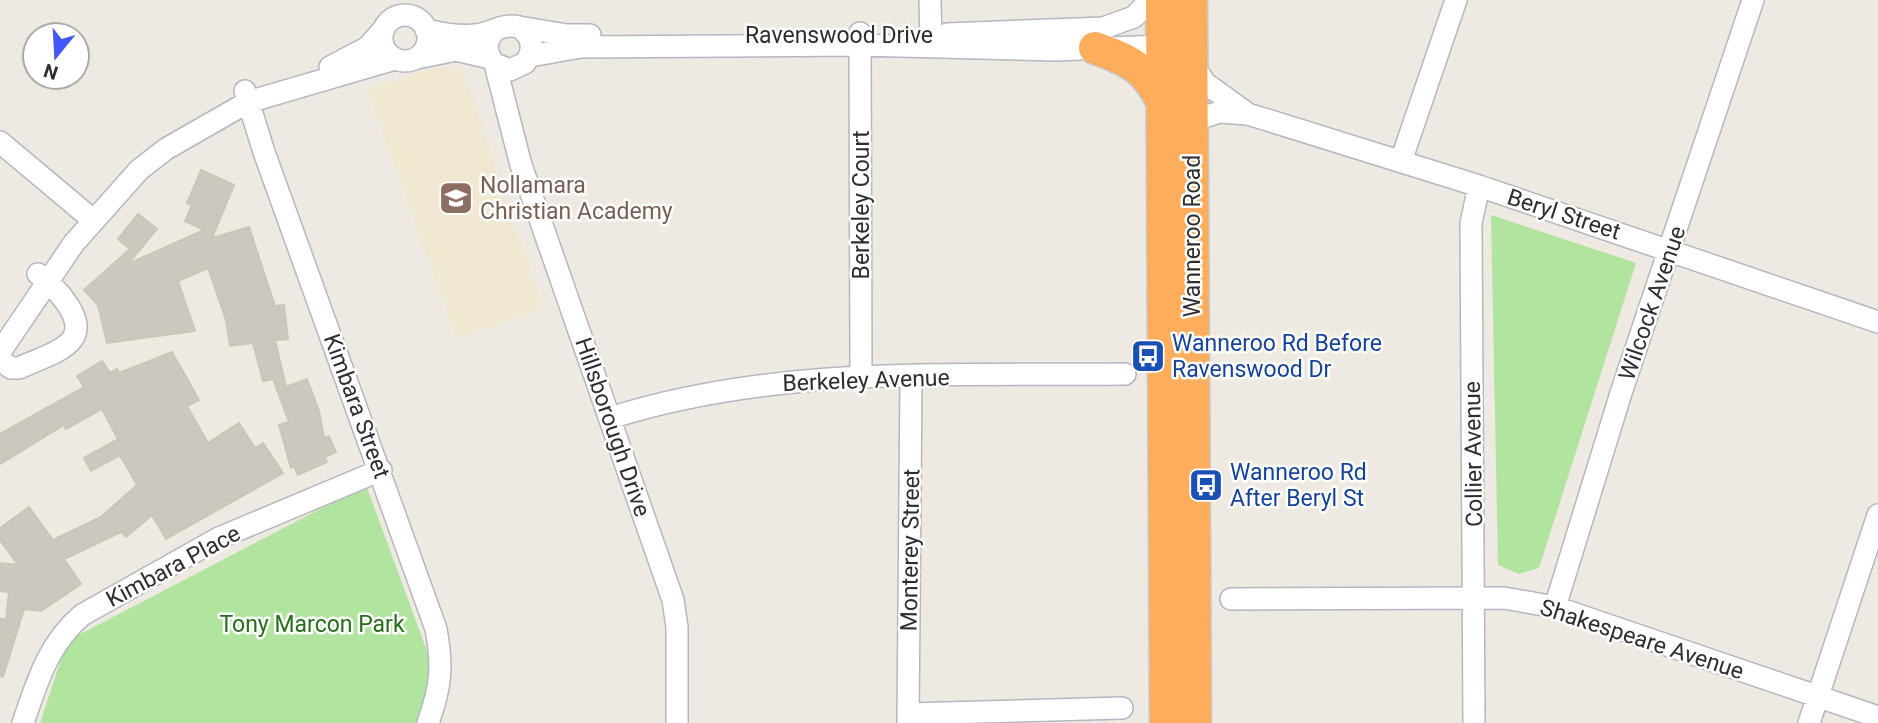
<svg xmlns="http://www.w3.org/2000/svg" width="1878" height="723" font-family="Roboto,sans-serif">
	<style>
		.education { fill: #f0e8d1 }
		.green { fill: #b1e49e }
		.building { fill: #cbc8bf; stroke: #cbc6ba; stroke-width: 2 }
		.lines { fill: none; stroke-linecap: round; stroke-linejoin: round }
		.minor-casing { stroke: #b4b6c1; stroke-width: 24 }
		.highway-casing { stroke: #c9c9c9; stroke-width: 35 }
		.minor { stroke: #fff; stroke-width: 21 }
		.highway { stroke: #fead5c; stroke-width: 32 }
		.labels { text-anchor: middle; stroke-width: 5; stroke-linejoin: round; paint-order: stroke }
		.street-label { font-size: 23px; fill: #2e2e2e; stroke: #fff }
		.education-label { font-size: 23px; fill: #785e54; stroke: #fff; text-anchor: start }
		.transit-label { font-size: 23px; fill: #164399; stroke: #fff; text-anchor: start }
		.park-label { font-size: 23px; fill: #276d1b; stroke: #fff }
	</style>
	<rect width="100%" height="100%" fill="#efeae1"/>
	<path class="education" d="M440,67L463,70L543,308L457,339L367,89Z"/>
	<path class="green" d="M1491,215L1636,263L1539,568L1519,574L1498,565Z
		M366,485L434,670L416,723H40L67,641Z"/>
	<path class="building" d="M201,170L234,185L212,238L249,227L275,306L284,305L288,339L275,340L286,387L307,379L319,411L324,438L329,436L336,452L325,457L327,462L298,475L294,466L291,468L279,425L289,422L273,379L263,381L253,343L230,346L226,320L208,268L178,281L195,331L107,343L98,305L84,290L130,249L118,239L138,214L157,229L128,264L204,230L185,221L192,205L187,203Z
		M172,352L199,400L187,406L208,443L239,423L255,448L263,443L283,473L166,539L152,515L126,537L121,532L64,559L81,584L41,611L24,609L3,677L0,676V618L6,620L9,592L0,591V563L18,565L0,540V528L29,507L53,540L101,517L137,485L120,455L91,471L84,458L118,439L102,409L66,429L64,425L0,464V434L84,387L77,376L102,361L110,373L117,369L119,373Z"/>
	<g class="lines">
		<g class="minor-casing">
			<path id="minor" d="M930,0L931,46
				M382 38a23 23 0 1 1 46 0a23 23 0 1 1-46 0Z
				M519,27L567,35H590
				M426,30C443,34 459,37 476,35C492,33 503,23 519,27C533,37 535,49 525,63L510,70L495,64C485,53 485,42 494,31
				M860,33L861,377
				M947,34L1103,28L1134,17L1150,0
				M530,56L581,47L860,45L1054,50L1163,46L1170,35
				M417,58L456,50L490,58
				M1192,63L1205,83L1248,114
				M495,64L521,165L673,600L677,627V723
				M330,67L368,47L383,30
				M245,91L264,152L436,629C443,667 441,687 428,723
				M1191,121L1220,112L1248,114L1479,186L1878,322
				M0,142L93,220
				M1401,161L1456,0
				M0,352L74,243L139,170L166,149L248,102L395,59
				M0,360L11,368H19C35,360 63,353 73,338C86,317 53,285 38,274
				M610,418C776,365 954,376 1125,374
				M1231,599L1504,598L1555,607L1878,717
				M1555,607L1621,393L1753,0
				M908,714L1122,708
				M23,723C37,682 48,644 82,615L219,538L381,470
				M908,723L911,377
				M1474,723L1471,223L1479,186
				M1809,723L1878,515"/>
		</g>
		<g class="highway-casing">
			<path id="highway" d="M1162,0L1166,723
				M1191,0L1195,723
				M1095,48C1131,61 1146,68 1163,103"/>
		</g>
		<use href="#minor" class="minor"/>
		<use href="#highway" class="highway"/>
	</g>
	<defs>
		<g id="school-square" transform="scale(1.75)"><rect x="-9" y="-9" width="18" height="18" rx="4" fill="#8d6e63" stroke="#fff"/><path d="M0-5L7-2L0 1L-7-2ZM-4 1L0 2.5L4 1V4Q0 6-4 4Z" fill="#fff"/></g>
		<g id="bus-square" transform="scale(1.75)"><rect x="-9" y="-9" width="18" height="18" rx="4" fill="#1a4fb4" stroke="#fff"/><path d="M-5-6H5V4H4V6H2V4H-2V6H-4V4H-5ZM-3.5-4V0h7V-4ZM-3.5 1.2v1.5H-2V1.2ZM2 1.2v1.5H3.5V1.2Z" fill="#fff"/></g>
	</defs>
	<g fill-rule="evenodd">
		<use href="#school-square" x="456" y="198"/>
		<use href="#bus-square" x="1148" y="356"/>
		<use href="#bus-square" x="1206" y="485"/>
	</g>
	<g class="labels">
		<g class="street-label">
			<text x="839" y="43">Ravenswood Drive</text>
			<text transform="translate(861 205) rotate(-90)" y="8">Berkeley Court</text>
			<text transform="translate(1564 214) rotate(18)" y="8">Beryl Street</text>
			<text transform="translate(1192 236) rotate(-90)" y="8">Wanneroo Road</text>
			<text transform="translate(1652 303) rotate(-71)" y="8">Wilcock Avenue</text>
			<text transform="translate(866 380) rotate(-2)" y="8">Berkeley Avenue</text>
			<text transform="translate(357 406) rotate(70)" y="8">Kimbara Street</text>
			<text transform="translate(613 427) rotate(71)" y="8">Hillsborough Drive</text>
			<text transform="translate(1473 454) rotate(-91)" y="8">Collier Avenue</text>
			<text transform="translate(910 550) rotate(-89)" y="8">Monterey Street</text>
			<text transform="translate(173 566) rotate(-28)" y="8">Kimbara Place</text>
			<text transform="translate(1642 639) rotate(18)" y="8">Shakespeare Avenue</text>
		</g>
		<g class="education-label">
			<text x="480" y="193">Nollamara<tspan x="480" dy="26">Christian Academy</tspan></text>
		</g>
		<g class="transit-label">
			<text x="1172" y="351">Wanneroo Rd Before<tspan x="1172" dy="26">Ravenswood Dr</tspan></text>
			<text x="1230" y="480">Wanneroo Rd<tspan x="1230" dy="26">After Beryl St</tspan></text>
		</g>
		<g class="park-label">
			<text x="312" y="632">Tony Marcon Park</text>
		</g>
	</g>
	<g transform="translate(56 56) rotate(198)"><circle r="33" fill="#ffffff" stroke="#ababab" stroke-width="2"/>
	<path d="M0-5L12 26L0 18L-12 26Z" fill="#4358fa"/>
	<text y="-10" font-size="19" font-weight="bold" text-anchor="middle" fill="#2e2e2e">N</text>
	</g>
</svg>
